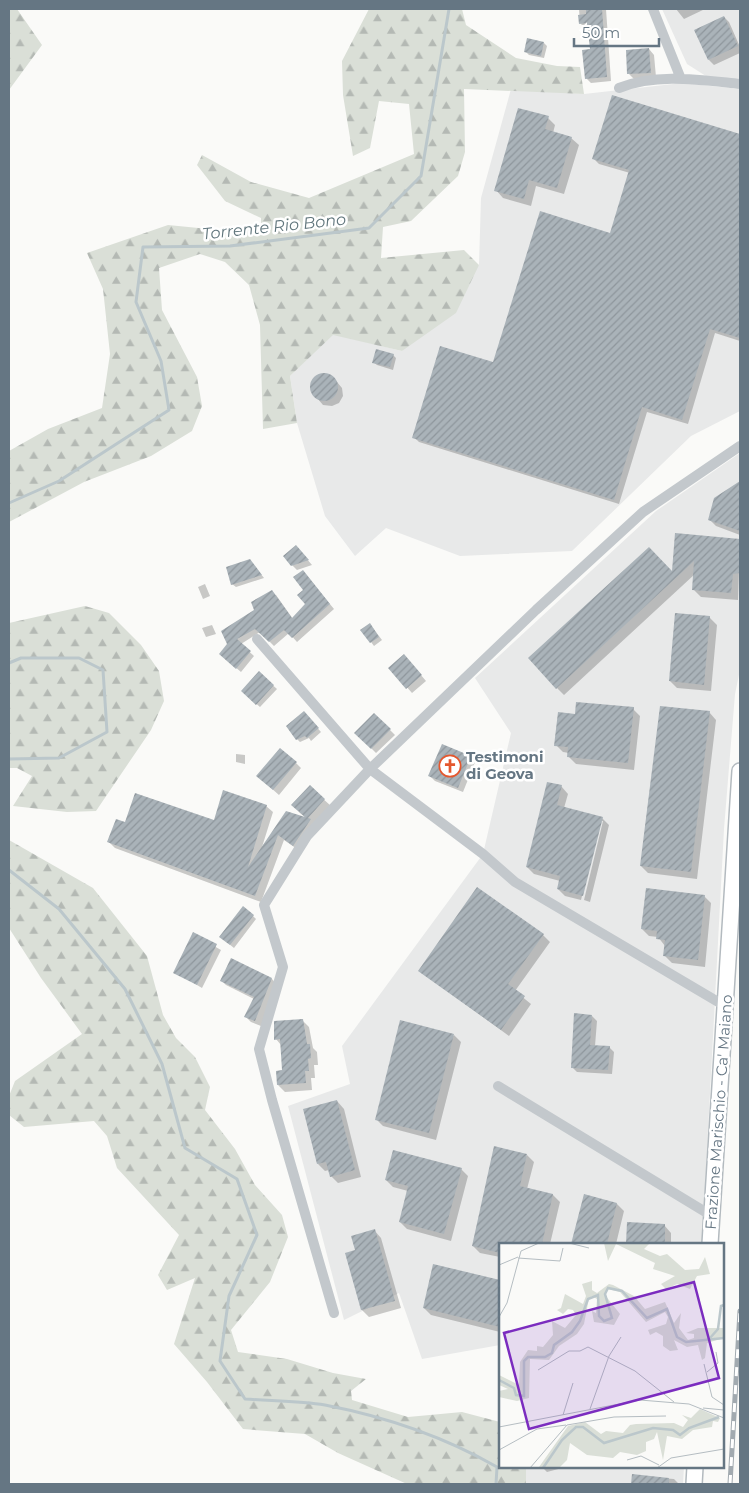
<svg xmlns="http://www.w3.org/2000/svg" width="749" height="1493" font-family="Montserrat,sans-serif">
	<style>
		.built { fill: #e8e9e9 }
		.forest { fill: url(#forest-firs) }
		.shadow { fill: #0003 }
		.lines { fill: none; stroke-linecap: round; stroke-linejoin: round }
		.stream { stroke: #bbc7cb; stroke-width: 3 }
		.building { fill: url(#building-hatch) }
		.secondary-casing { stroke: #b3babf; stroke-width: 18 }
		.street { stroke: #c3c8cc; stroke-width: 10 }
		.secondary { stroke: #fff; stroke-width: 15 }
		.rail-casing { stroke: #a2aab0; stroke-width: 5 }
		.rail { stroke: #fff; stroke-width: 3; stroke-dasharray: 9; stroke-linecap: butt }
		.labels { text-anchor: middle; stroke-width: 5; stroke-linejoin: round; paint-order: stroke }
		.poi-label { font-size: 15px; font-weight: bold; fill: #657683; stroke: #fff; text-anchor: start }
		.street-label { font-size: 15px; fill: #657683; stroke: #fff }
		.water-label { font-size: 16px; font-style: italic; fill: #60757c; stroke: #fff }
		.inset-river { fill: none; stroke: #bbc7cb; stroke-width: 2.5 }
		.inset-road { fill: none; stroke: #b5bdc2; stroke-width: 1 }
		.view { fill: #7b2cbf; fill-opacity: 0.15; stroke: #7b2cbf; stroke-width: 2.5 }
		.inset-edge { fill: none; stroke: #657683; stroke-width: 2.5 }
	</style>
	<defs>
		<pattern id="forest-firs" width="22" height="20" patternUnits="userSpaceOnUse" patternTransform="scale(1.25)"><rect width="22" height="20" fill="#dadfd7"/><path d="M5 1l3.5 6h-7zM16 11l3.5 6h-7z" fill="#b4b9b4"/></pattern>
		<pattern id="building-hatch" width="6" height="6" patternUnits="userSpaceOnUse" patternTransform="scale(1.25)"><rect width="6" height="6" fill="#aab3b9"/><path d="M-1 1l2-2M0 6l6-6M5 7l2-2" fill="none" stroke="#8e969c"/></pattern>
	</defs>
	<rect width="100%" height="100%" fill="#fafaf8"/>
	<path class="built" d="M662,9H740V79L709,78L687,64Z
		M682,83L740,89V411L691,436L572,551L460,556L386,528L355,556L325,516L297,423L290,376L333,334L402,351L479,265L481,198L511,89L584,94Z
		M740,453V670L735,694L724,829L702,1244H500V1345L422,1359L399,1293L344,1320L288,1106L350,1084L342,1046L483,854L511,733L475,678L656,511Z
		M526,1467H684L683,1484H526Z"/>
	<path class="forest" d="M9,9H17L42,45L9,90Z
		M369,9H462L466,25L516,58L557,66L580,67L584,94L464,89L465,152L458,176L411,221L383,227L381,258L464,250L479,265L456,313L402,351L333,335L290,376L297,423L263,429L260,325L249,285L225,262L200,254L159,268L162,310L197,377L202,406L192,431L151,456L84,482L9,522V451L48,429L102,408L110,354L103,289L87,253L168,225L229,231L261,228V218L225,201L197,165L202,155L251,182L309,198L414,154L409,104L379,101L370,148L353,156L343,95L342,61Z
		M85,606L109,613L141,645L159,671L164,701L151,730L96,811L67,812L13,806L32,776L17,768H9V623Z
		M9,840L93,888L147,956L163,1015L176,1038L195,1057L210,1087L205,1110L235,1149L255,1185L282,1215L288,1237L270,1282L231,1330L238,1352L287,1359L333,1373L366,1379L351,1391L352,1400L408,1417L462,1412L500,1422V1467H526V1484H407L338,1453L305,1434L243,1429L207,1382L174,1344L195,1278L167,1290L158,1275L179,1235L117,1168L107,1136L94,1121L24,1127L9,1115V1096L15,1081L82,1034L41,978L9,928Z"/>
	<path class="shadow" d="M579,9H606L611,81L591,83L586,78L591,50L589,28H585L580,23Z
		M676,9H705L684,19Z
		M724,17L729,22L740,47V53L714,65L709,60L695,30Z
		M544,43L547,46L544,58L529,55L526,52Z
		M649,49L654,55L656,77L634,79L629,74Z
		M613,96L740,136V341L715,333L688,424L647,412L619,504L419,442L414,437L494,364L611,235L630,173L599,164L593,158Z
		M548,118L555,125L553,133L571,138L579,145L564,194L536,186L531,206L503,198L496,190Z
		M393,355L396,358L393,370L377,365L373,362Z
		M323,374L332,376L342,388L343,396L339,403L332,406L323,405L312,392L311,385L316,377Z
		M740,482V535L716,526L709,519L716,498Z
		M676,534L740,540L738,600L701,597L694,590L695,574L564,695L557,688L673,574Z
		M301,552L312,565L297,570L292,565Z
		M253,564L264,578L236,587L232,584Z
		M307,576L334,609L297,642L289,633L274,646L260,632L241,644L254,656L241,672L220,654L276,595L293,619L306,604Z
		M205,584L210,596L203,599L198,587Z
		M676,614L710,618L717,625L711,691L677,688L670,681Z
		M212,625L216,634L206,637L202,628Z
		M373,628L382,640L374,646L362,630Z
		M409,661L426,681L412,693L390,668Z
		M259,673L277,689L260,707L242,691Z
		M633,709L640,716L634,770L576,764L569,757V753L563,752L556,745L576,716Z
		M709,712L716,720L697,879L648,873L641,866Z
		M374,714L395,735L376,753L356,733Z
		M307,716L321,732L311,741L309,738L300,742L297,739Z
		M236,754L245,755V764L236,762Z
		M470,757L475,762L463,792L435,781L430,776Z
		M296,763L301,768L279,795L263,781Z
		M561,786L568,794L564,808L602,818L609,825L590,902L584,900L603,821H601L581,900L565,896L558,889L560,881L534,874L527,867Z
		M310,787L331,806L300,851L284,840L261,902L115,848L109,842L125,824L215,821L266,806L273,812L262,847L287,812L308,820L299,812Z
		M704,896L711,903L705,967L672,963L665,956V946L658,937L649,936L642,929Z
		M253,916L256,919L234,948L224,940Z
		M193,934L221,950L202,988L175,972Z
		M543,935L550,942L515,991L531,1004L509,1036L420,971Z
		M232,960L272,979L277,985L261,1026L251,1022L246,1017L254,999L226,985L221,980Z
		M592,1016L597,1021L595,1046L609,1047L614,1052L612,1074L577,1072L572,1067Z
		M302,1020L309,1027L313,1048L317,1052L318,1065H314L315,1078H311L312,1090L285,1092L278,1085L284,1072L281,1045L276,1039Z
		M454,1035L461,1042L436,1140L383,1126L376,1119Z
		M337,1101L344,1109L361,1177L338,1183L331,1176L329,1170L325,1171L318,1164Z
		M527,1155L534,1162L527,1189L553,1195L560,1202L550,1244H500V1257L480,1253L473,1246Z
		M461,1169L468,1176L451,1241L407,1229L400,1222L408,1191L393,1187L386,1180Z
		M584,1196L617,1204L624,1211L616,1244H572Z
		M628,1223L664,1225L671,1233V1244H674H627Z
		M374,1230L381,1238L401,1308L369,1317L362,1310L346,1254L357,1251Z
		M434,1265L500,1282V1332L431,1315L424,1308Z
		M542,1467H566L547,1472Z
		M633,1476L674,1479L679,1484H633Z"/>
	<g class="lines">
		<path class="stream" d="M9,503L59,481L169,410L161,361L136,302L143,247L230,246L369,228L421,176L449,9
			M9,663L21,658H79L103,670L107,732L59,758L9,759
			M9,870L59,909L125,989L162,1064L185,1148L237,1179L257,1235L229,1296L220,1361L245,1399C272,1401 300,1401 325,1405C387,1417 443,1436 497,1467L496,1484"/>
	</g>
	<path class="building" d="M586,9H602L607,77L585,79L582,50L590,49L587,23L579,24L578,15L586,14Z
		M724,16L738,46L708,60L694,30Z
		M527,38L544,42L541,56L524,52Z
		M649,48L651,73L627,74L626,50Z
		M612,95L740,134V338L710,329L682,420L642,407L614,500L412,438L440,346L493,362L540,211L610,233L629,170L592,159Z
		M518,108L549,116L545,129L572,137L557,188L529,180L524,199L494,191Z
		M376,349L394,354L390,367L372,363Z
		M310 387a14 14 0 1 1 28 0a14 14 0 1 1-28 0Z
		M740,481V531L708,520L714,498Z
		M675,533L740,539V573L733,574L731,593L692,590L694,561L556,689L528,658L649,547L672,571Z
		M296,545L309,560L291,566L283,556Z
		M250,559L262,575L231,585L226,567Z
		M303,570L330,604L292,638L284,630L269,642L255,629L237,639L251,651L236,669L219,654L227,644L221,631L254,610L251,602L272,590L292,618L305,604L297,595L303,590L293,577Z
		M675,613L710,616L704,685L669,681Z
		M370,623L379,637L370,643L360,630Z
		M404,654L422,675L406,689L388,668Z
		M259,671L274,685L256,705L241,691Z
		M576,702L634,707L628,763L567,757L568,747L554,746L558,712L575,714Z
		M660,706L710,711L691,872L640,866Z
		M304,711L319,728L307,738L305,736L296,740L286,726Z
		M374,713L391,729L371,749L354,733Z
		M442,744L471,756L458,788L428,776Z
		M280,748L297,762L273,790L256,776Z
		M547,782L562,785L557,805L603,817L583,896L557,889L560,876L526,867Z
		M310,785L325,799L308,818L311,819L293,846L278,835L255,896L107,842L116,819L125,822L135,793L214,820L223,790L267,805L248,867L286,811L305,817L291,805Z
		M477,887L544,934L508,984L525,996L501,1030L418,971Z
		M646,888L705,895L698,960L663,956L665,940L656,939L657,931L641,929Z
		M243,906L254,915L230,945L219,937Z
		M193,932L217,944L197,985L173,973Z
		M231,958L272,978L255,1021L244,1017L254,997L220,981Z
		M574,1013L592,1015L590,1045L610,1046L608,1070L571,1068Z
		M303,1019L307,1044H310L311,1058L308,1059L309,1071H305L306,1083L277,1085L276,1071L282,1070L280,1039L274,1040V1021Z
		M400,1020L454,1034L429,1133L375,1120Z
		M337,1100L355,1170L330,1177L326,1162L317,1164L303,1109Z
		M494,1146L527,1154L520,1186L553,1194L542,1244H500V1253L472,1246Z
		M393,1150L462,1168L444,1234L399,1222L408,1186L385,1180Z
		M584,1194L617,1203L607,1244H571Z
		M627,1222L665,1224V1244H626Z
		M375,1229L395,1301L361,1310L345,1253L355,1250L351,1236Z
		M433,1264L500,1280V1327L423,1308Z
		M632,1474L669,1478V1484H631Z"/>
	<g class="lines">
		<g class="secondary-casing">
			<path id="secondary" d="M710,1244L740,771
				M694,1484L695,1467"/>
		</g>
		<path class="street" d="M653,9L681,79
			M619,88C657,73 700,80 740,84
			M257,639L370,769L483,854L515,882L725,1006
			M498,1086L712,1216
			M334,1313L272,1100L259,1049L283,967L264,905L307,836L370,769L536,610L643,512L740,446"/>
		<use href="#secondary" class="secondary"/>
		<g class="rail-casing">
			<path id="rail" d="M730,1484L740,1311"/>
		</g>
		<use href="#rail" class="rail"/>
	</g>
	<defs>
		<g id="church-ring" transform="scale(1.125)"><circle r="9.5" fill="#fff" stroke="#e4572e" stroke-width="1.5"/><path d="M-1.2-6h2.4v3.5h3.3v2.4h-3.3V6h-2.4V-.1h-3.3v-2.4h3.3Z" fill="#e4572e"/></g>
	</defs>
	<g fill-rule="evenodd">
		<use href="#church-ring" x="450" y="766"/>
	</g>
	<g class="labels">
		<g class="poi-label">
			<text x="466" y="762">Testimoni<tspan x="466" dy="17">di Geova</tspan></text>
		</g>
		<g class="street-label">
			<text transform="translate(719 1112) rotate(-86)" y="5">Frazione Marischio - Ca' Maiano</text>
		</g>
		<g class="water-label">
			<text transform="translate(274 226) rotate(-6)" y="6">Torrente Rio Bono</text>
		</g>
	</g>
	<g transform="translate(499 1243)">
		<rect width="225" height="225" fill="#fafaf8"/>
		<path d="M105,0H151L145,6L161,13L168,11L186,27L200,26L206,14L211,31L198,33L191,46L178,41L167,46L162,41L176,33L154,26L156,20L117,1L109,18ZM93,38V47L98,50L110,41L114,42L135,53L146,66L166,59L175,80L182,70L180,85L189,97L195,95V91L187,90L199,85H225V95L208,100L206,115L203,117L199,102L188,104L175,97L179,107L171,108L164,103V93L157,89L151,92L149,87L167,81L169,74L166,69L147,79L121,49L109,46L106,52L121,71L115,82L95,79L93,68L97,70L98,56L93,53L90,55L85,81L78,91L60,103L50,117L31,116L30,155L18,158L0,154V148L9,146L0,142V132L20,142L21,119L29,107L38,108V103L44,104L54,92L53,78L66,85L77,72L74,67L69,66L64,71L58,67L62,65L66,51L84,61L87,53L83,41ZM201,166L221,175L219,179L214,178L213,184L194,187L183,196L168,193L164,217L158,189L155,196L147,199V208L138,212L121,209L114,215L88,212L71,200L68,217L60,225L40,224L69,183L86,179L102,191L107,188L124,190L131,182L137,181L175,180L184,184L189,177L183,172L192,175Z" fill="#dadfd7"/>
		<path class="inset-river" d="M211,95L219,86L222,63L225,62M0,137L15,145L17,152L25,153V118L29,114H46L53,110L55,102L73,89L81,78L89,56L99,52L100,73L105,78L113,75L106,51L109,45L123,48L148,75L168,66L178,94L187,99L225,95M44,225L63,197L77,184H84L105,200L154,185L174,187L181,192L190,185L220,174"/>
		<path class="inset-road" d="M70,0L90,5M19,15L61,18L64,5M0,22L19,14M0,74L8,60L22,8L40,0M205,121L213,154L225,162M39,127L70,108H81L89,104L136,128L175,159M208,129L219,120L217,109M204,165L225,167M91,166L110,113L122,94M64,172L74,140M0,184L141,157L190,161L225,175M0,207L38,186L67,182M128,217L142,213L160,222M31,225L68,182L115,174L167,173M158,225L172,215L225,206"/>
		<path class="view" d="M195,39L220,135L30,186L5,90Z"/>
		<rect width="225" height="225" class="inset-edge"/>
	</g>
	<rect width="749" height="1493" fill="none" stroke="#657683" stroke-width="20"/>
	<path d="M574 38v8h85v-8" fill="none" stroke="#657683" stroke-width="2.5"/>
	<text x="582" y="38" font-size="15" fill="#657683" stroke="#ffffff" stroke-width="4" paint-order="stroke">50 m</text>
</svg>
